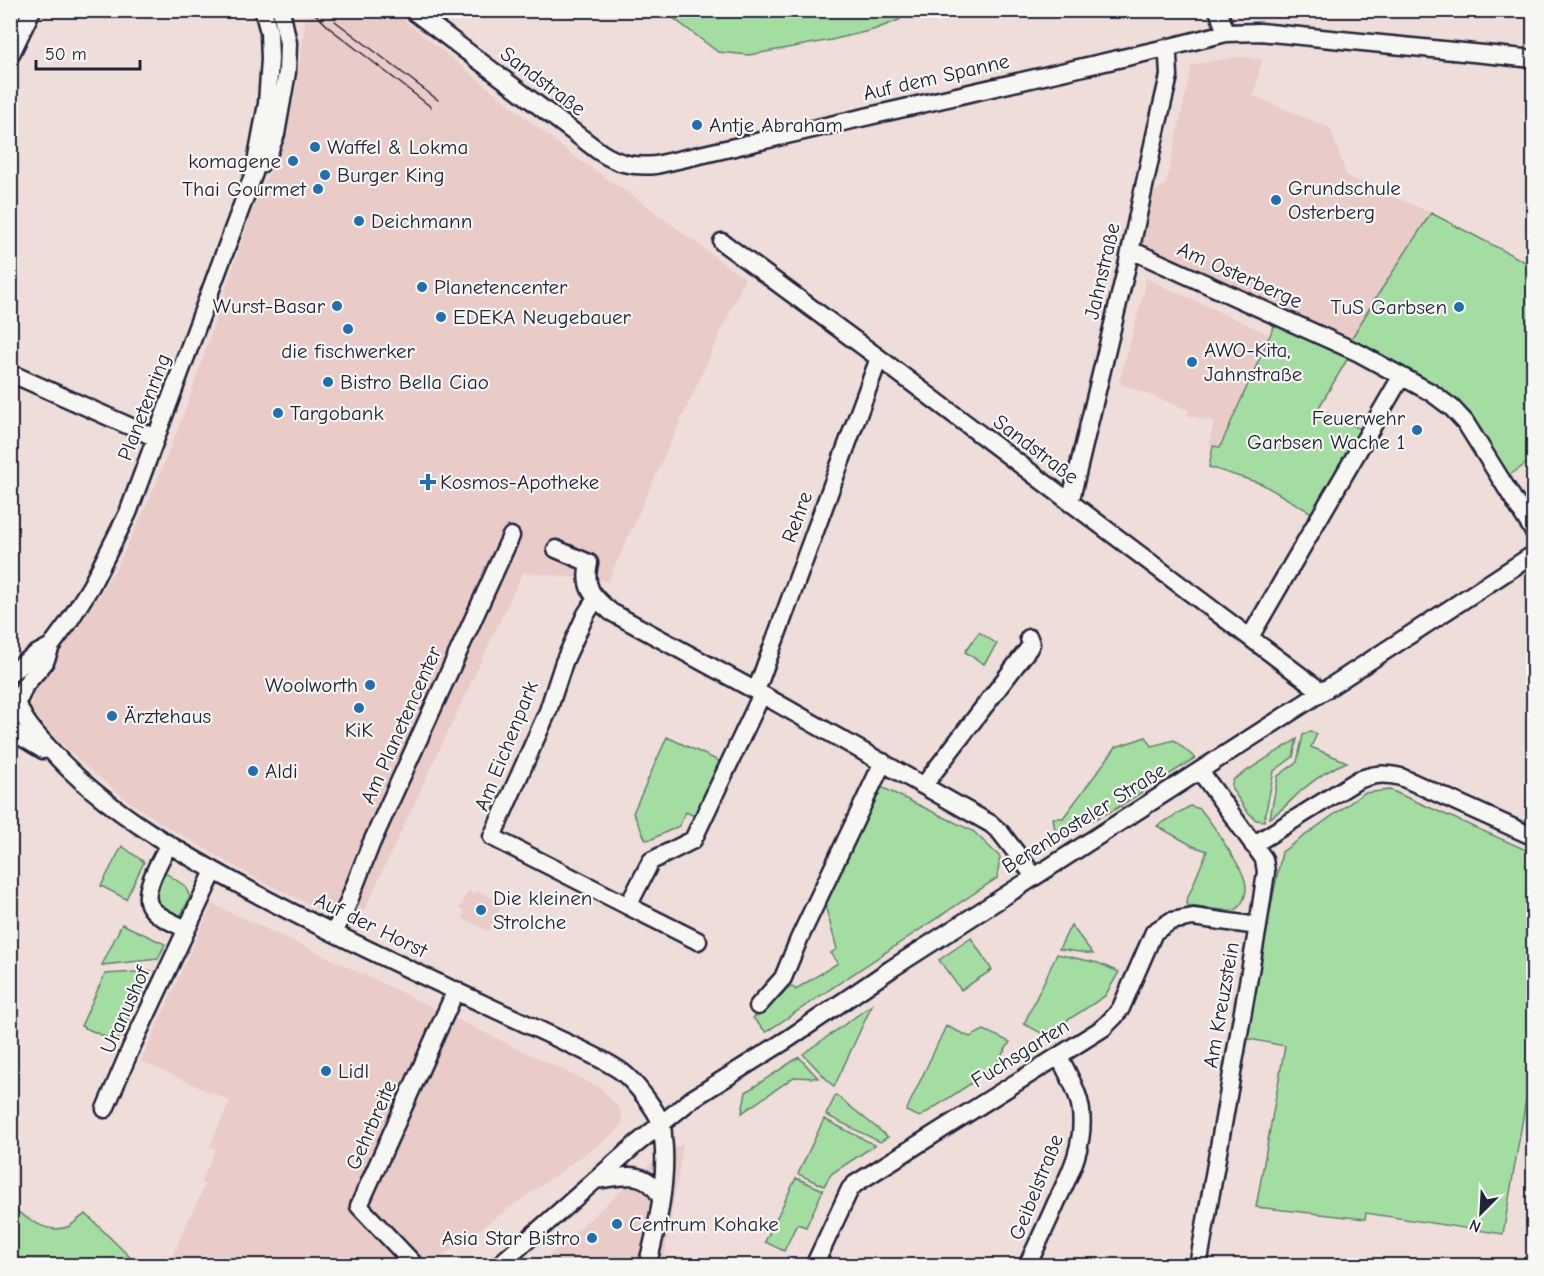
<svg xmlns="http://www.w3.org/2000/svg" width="1544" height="1276" font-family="'Comic Neue',sans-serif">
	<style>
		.built { fill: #e9cbc8 }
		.green { fill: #a4dda2; stroke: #63806e; stroke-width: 1.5 }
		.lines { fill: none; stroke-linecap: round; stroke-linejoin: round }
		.minor-casing { stroke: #22223b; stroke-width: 21 }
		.minor { stroke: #f6f6f2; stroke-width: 16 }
		.tram { stroke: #22223b; stroke-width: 1.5 }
		.poi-dot { fill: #1f6fb2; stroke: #f6f6f2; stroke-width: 2 }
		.labels { text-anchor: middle; stroke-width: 4.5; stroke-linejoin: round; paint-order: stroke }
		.street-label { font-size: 21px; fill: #22223b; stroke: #f6f6f2 }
		.poi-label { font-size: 21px; fill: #22223b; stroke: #f6f6f2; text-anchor: start }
	</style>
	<rect width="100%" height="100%" fill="#eeddd9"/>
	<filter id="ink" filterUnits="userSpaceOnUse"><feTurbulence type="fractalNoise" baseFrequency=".0167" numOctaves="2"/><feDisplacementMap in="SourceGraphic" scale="12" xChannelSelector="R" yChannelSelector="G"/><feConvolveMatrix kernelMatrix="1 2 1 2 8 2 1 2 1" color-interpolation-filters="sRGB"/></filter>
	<g filter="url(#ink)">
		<path class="built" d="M332,11H393L572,155L637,199L731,269L745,278L608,581L523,572L356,927L257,879L166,826L131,803L90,770L58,741L30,708L35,685L100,594L118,565L150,498L185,411L254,205L282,145L296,90L306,17Z
			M1234,57H1246L1262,60L1253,96L1330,128L1347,176L1431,213L1374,301L1350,341L1145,247L1142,243L1141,240L1152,193L1166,185L1192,65Z
			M1145,278L1270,335L1220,448L1209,444L1214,422L1187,415L1189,410L1119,383L1145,288Z
			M476,890L503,903L489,931L462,918L465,912L459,909L468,891L474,894Z
			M212,904L346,966L602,1089L619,1108L622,1118L621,1124L617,1131L429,1265H425L383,1226L374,1236L403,1265H168L205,1185L201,1182L216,1149L210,1146L230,1101L141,1061Z
			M683,1144L663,1265L530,1266L550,1255L632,1181L641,1171L665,1153Z"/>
		<path class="green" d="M664,11L908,10V11L899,20L873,30L831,40L749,55L718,52Z
			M1431,213L1533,266V459L1504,479L1464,409L1350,341L1374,301Z
			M1275,324L1348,358L1318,409L1365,431L1315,515L1262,484L1209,467L1213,446L1220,447Z
			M979,632L997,644L984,664L965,652Z
			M1310,731L1317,734L1311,747L1347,762C1331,768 1315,779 1302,790C1290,801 1284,809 1270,818L1278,776L1297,762L1303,735Z
			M667,737L721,762L696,817L686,812L679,826L652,839L646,840L633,813Z
			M1146,737L1152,746L1174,740L1195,758L1114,810L1056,837L1053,818H1063L1116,747Z
			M1297,739L1293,757L1274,771L1264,821L1256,820L1246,810L1232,789V783L1234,779Z
			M877,785L973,831L1000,857L997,878L766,1032L753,1018L792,986L796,990L799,987L838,963L831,953L837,949L824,901Z
			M1390,790L1533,853V1059L1503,1234L1366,1213L1365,1219L1256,1207L1285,1046L1244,1038L1282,852L1364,793Z
			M1190,806L1200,809L1205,815C1213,825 1220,836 1226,846C1239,866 1258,889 1236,910H1223L1188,906L1186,902L1207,851L1193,846L1157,826Z
			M122,846L144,862L126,899L101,886Z
			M164,872L185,886L190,897L179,919C173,916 165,914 161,910C150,901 160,882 164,872Z
			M122,924L165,944L158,959L102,965Z
			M1071,925L1093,954L1059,949Z
			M971,938L992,970L961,990L939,960Z
			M1057,954L1098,963L1119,972L1105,996L1045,1035L1024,1024Z
			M151,971L117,1042L81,1026L105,974Z
			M872,1005L834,1087L803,1054Z
			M946,1026L970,1037L984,1030L1010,1042L993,1069L920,1117L906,1111Z
			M799,1057L818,1078L794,1077L742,1113L746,1092Z
			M836,1095L888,1137L880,1142L826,1115Z
			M824,1119L875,1145L831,1174L824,1186L798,1174Z
			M796,1178L823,1190L806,1227L797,1224L784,1251L765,1242Z
			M11,1208C29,1218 47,1236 70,1226C73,1224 80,1217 86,1214L138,1265H11Z"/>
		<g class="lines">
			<g class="minor-casing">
				<path id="minor" d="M412,10L600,152C618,164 634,167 656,165L1166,48L1226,33L1260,32L1534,59
					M1218,10L1226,33
					M10,56L32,10
					M260,165L269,152L276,134L287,72L288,43L281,10
					M722,242L879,358L1322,692
					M1131,250L1359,353L1432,393L1452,408L1465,422L1534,532
					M10,373L156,438
					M1070,503L1127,266L1156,131L1169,76L1168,56L1166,48
					M556,549L589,563C583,588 593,597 611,612L756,691L991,824L1001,833L1034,876
					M596,599L586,614L564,662L548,711L492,837L628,906L651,861L693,840L762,694
					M1250,637L1401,377
					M10,673L36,654L51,646
					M756,691L879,358
					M20,697L25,685L45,662L51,646L68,623L91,586L128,513L254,173L267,104L270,59L269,32L263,10
					M19,707C25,723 37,735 48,747C104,812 191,859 266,899C364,950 465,995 565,1042C584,1051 605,1060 622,1072C634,1081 657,1110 661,1124C663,1128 663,1133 663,1137C668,1178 658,1226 647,1266
					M10,730L43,750
					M924,785L1029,648L1031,644L1029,638
					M169,844C162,857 141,892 150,906C156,917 175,923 186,929
					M1253,845L1358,780C1375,774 1383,773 1401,777L1534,837
					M628,906L698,941
					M334,933L346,908L371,844L511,536
					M758,1006L783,978L799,939L883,762
					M105,1109L131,1048L214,871
					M595,1180C623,1177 646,1167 661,1198
					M413,1263L359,1206L456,990
					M498,1266L634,1146L692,1099L788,1039L891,969L1322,692L1534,554
					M814,1266L850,1189L855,1184L1103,1028L1115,1016L1121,1008L1154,932L1171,921L1193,917L1258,926
					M1027,1266C1037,1245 1047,1224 1056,1203C1070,1174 1085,1145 1081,1111C1079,1092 1067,1073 1059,1056
					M1198,1266L1258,926L1266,872L1264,859L1200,771"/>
			</g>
			<use href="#minor" class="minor"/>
			<path class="tram" d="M311,10L332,30L431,107
				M335,21L438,100"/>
		</g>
	</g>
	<g class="poi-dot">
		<circle cx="697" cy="125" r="6"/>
		<circle cx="315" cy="147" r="6"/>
		<circle cx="293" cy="161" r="6"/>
		<circle cx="325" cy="175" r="6"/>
		<circle cx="318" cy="189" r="6"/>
		<circle cx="1276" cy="200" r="6"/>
		<circle cx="359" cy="221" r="6"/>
		<circle cx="422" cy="287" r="6"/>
		<circle cx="337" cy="306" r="6"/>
		<circle cx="1459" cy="307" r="6"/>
		<circle cx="441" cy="317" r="6"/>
		<circle cx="348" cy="329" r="6"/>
		<circle cx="1192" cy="362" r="6"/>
		<circle cx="328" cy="382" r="6"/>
		<circle cx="278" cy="413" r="6"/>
		<circle cx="1417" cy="430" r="6"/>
		<path d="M425 473h6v6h6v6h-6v6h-6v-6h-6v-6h6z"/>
		<circle cx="370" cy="685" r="6"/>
		<circle cx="359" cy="708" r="6"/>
		<circle cx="112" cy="716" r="6"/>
		<circle cx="253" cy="771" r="6"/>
		<circle cx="481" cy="910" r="6"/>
		<circle cx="326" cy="1071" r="6"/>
		<circle cx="617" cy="1224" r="6"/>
		<circle cx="592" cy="1238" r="6"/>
	</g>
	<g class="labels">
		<g class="street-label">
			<text transform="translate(936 77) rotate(-13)" y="7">Auf dem Spanne</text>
			<text transform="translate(543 81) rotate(37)" y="7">Sandstraße</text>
			<text transform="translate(1102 271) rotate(-77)" y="7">Jahnstraße</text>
			<text transform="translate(1240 275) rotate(24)" y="7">Am Osterberge</text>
			<text transform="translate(144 407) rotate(-69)" y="7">Planetenring</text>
			<text transform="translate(1036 449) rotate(37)" y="7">Sandstraße</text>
			<text transform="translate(797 517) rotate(-70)" y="7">Rehre</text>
			<text transform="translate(401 725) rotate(-66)" y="7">Am Planetencenter</text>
			<text transform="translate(506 746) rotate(-68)" y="7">Am Eichenpark</text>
			<text transform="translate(1084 818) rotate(-32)" y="7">Berenbosteler Straße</text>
			<text transform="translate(371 925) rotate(26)" y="7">Auf der Horst</text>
			<text transform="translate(1221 1005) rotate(-80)" y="7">Am Kreuzstein</text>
			<text transform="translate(125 1010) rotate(-66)" y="7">Uranushof</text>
			<text transform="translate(1020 1053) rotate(-32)" y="7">Fuchsgarten</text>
			<text transform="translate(371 1125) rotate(-66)" y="7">Gehrbreite</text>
			<text transform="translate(1036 1187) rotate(-68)" y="7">Geibelstraße</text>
		</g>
		<g class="poi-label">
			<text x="709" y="132">Antje Abraham</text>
			<text x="327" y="154">Waffel &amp; Lokma</text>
			<text x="281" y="168" text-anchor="end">komagene</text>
			<text x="337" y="182">Burger King</text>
			<text x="1288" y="195">Grundschule<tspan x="1288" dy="24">Osterberg</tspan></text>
			<text x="306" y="196" text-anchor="end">Thai Gourmet</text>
			<text x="371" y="228">Deichmann</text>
			<text x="434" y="294">Planetencenter</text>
			<text x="325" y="313" text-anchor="end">Wurst-Basar</text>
			<text x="1447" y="314" text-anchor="end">TuS Garbsen</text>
			<text x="453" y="324">EDEKA Neugebauer</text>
			<text x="1204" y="357">AWO-Kita,<tspan x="1204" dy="24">Jahnstraße</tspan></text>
			<text x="348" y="358" text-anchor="middle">die fischwerker</text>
			<text x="340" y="389">Bistro Bella Ciao</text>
			<text x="290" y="420">Targobank</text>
			<text x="1405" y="425" text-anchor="end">Feuerwehr<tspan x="1405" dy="24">Garbsen Wache 1</tspan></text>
			<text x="440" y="489">Kosmos-Apotheke</text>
			<text x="358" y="692" text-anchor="end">Woolworth</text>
			<text x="124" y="723">Ärztehaus</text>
			<text x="359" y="737" text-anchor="middle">KiK</text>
			<text x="265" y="778">Aldi</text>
			<text x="493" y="905">Die kleinen<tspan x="493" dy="24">Strolche</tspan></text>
			<text x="338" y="1078">Lidl</text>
			<text x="629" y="1231">Centrum Kohake</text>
			<text x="580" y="1245" text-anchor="end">Asia Star Bistro</text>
		</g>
	</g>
	<rect width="1544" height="1276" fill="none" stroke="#f6f6f2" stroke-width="36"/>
	<rect x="18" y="18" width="1508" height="1240" fill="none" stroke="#22223b" stroke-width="2" filter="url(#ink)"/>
	<g transform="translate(1481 1213) rotate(204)" stroke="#f6f6f2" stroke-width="4.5" paint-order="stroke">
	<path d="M0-4.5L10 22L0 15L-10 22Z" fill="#22223b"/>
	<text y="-9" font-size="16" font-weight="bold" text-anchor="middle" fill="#22223b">N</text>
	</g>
	<path d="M36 60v9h104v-9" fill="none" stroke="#22223b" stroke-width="3"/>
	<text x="45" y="60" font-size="18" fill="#22223b" stroke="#f6f6f2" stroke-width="4.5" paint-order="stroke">50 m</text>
</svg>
